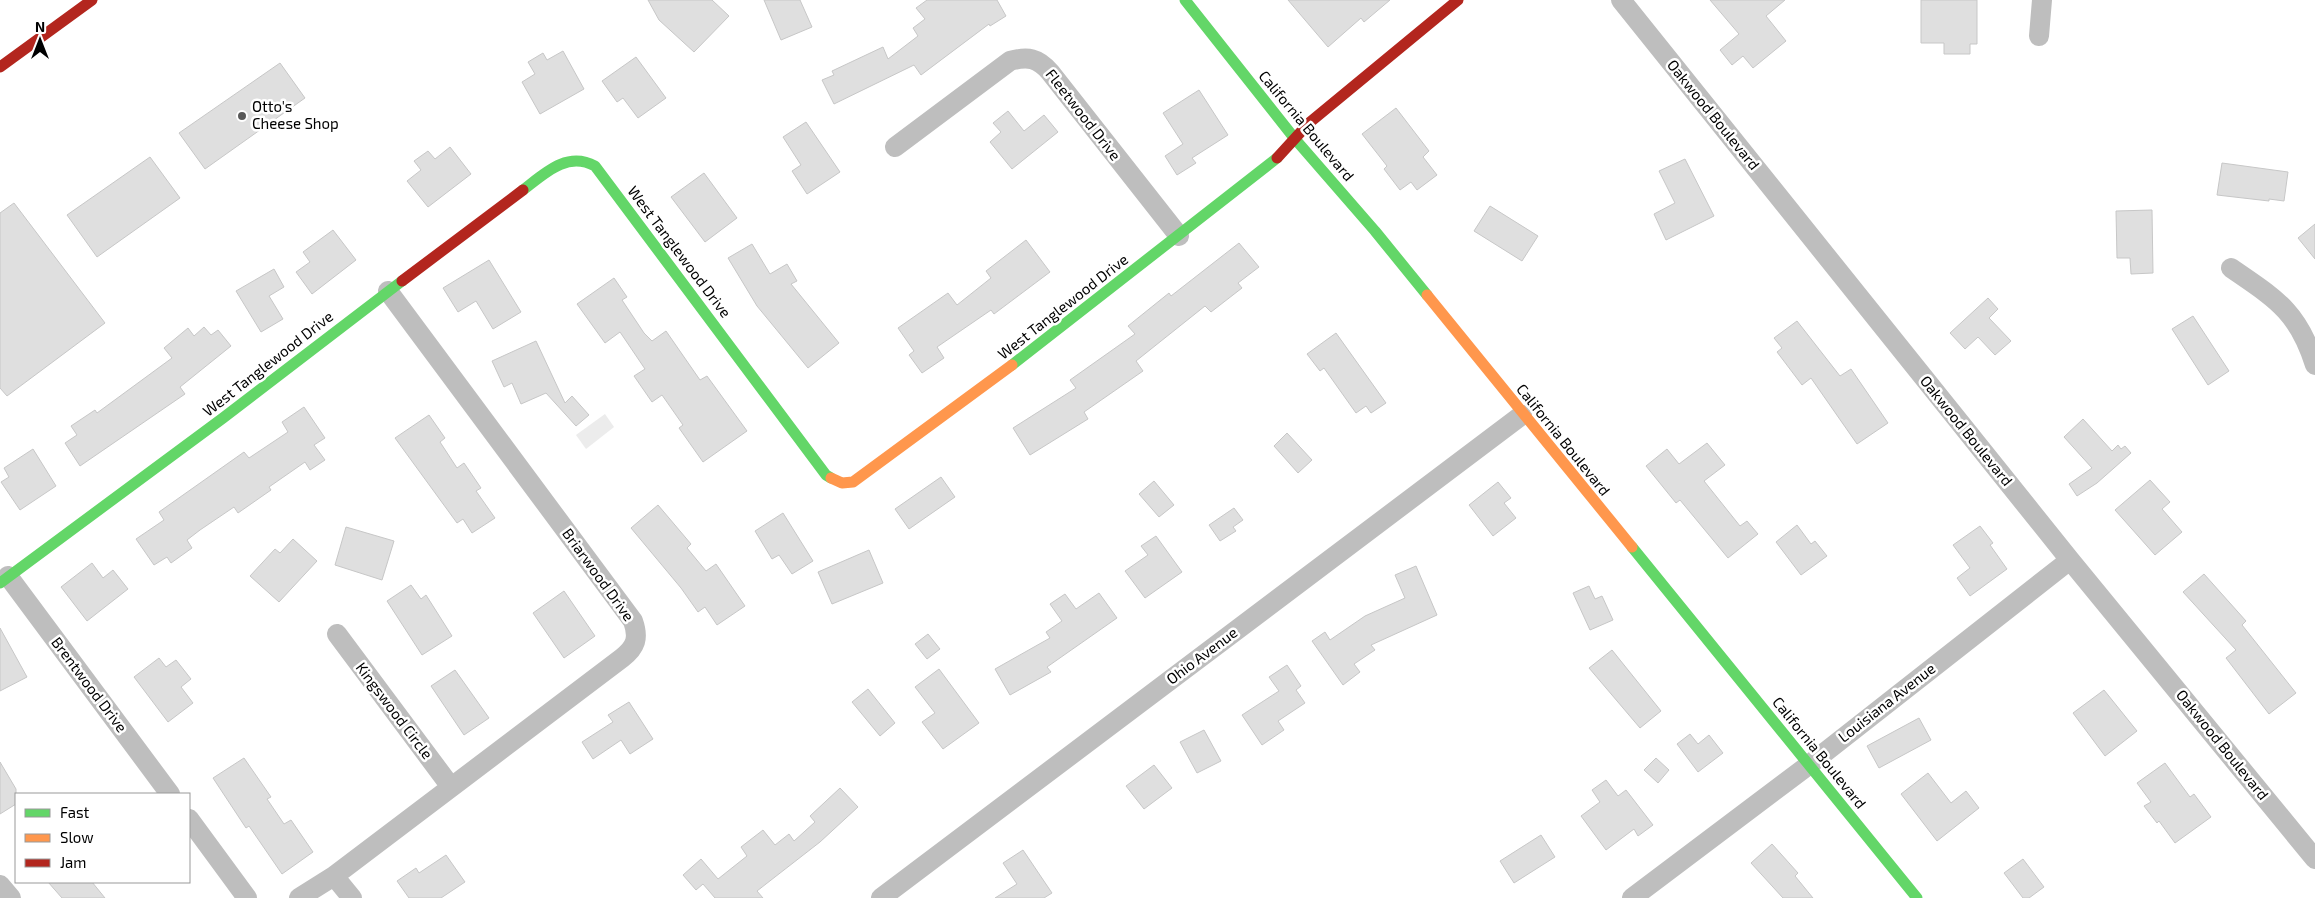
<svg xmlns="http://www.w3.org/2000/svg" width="2315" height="898" font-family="'Exo 2',sans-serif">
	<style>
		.green { fill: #ececec }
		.building { fill: #dfdfdf; stroke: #c7c7c7 }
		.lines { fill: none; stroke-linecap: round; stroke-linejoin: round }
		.street { stroke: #bebebe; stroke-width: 20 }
		.fast { stroke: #63d668; stroke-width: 11 }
		.slow { stroke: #ff974d; stroke-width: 11 }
		.jam { stroke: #b3261e; stroke-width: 11 }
		.poi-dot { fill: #595959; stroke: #fff; stroke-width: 2 }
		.labels { text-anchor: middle; stroke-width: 5; stroke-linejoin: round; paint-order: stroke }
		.poi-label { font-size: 15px; fill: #000; stroke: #fff; text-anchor: start }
		.street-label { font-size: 15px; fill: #000; stroke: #fff }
	</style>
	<rect width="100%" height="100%" fill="#fff"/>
	<path class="green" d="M605,414L614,427L586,449L576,435Z"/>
	<path class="building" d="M648,0H712L729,16L694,52L659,20Z
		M764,0H800L812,27L781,40Z
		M927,0H997L1006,16L990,26L989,24L921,75L914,65L834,104L822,80L834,75L832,71L883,47L888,59L918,36L913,28L925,19L916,8Z
		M1288,0H1390L1364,22L1361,18L1328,47Z
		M1710,0H1785L1766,16L1786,41L1753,68L1743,56L1732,65L1720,50L1739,34Z
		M1921,0H1977V44H1970V54H1944V43H1921Z
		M563,51L584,89L540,114L522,82L535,74L528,62L543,53L547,60Z
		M636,57L666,98L638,118L623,98L617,102L602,81Z
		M280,63L305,98L205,169L179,133Z
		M1199,90L1228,135L1192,158L1196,163L1177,175L1165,156L1183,144L1163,113Z
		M1396,108L1429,151L1423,157L1437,175L1417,190L1411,182L1400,190L1384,169L1387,166L1362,134Z
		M1008,111L1024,131L1044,115L1058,132L1012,169L990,142L1001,132L993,123Z
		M806,122L840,172L807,194L792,171L801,165L783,137Z
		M450,147L471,174L428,207L407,181L421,170L414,161L428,151L435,159Z
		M150,157L180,198L97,257L67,215Z
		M1685,159L1714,216L1666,240L1654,214L1675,203L1659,171Z
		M2222,163L2288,172L2284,201L2269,199V201L2217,195Z
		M704,173L737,218L705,242L671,197Z
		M14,203L105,323L7,396L0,388V213Z
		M1490,206L1538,236L1522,261L1474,231Z
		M2152,210L2153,273L2131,274L2130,258H2117L2116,211Z
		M2315,224V259L2298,238Z
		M333,230L356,260L312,294L296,272L310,262L303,252Z
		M1026,240L1050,272L994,314L991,310L937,347L944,358L922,373L909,355L914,351L898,328L948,293L957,305L991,278L986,271Z
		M1239,243L1259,267L1238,283L1242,288L1211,312L1205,306L1136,361L1143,371L1084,412L1088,419L1030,455L1013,428L1076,388L1070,380L1135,334L1128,326L1169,293L1171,296Z
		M752,244L770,274L787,264L797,281L791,284L839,343L808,368L757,306L728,258Z
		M489,260L521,312L493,329L476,301L458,312L443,288Z
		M274,269L284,287L269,296L283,319L261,332L236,291Z
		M614,278L627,297L622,300L644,333L652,341L666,331L700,380L707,376L747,431L703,462L679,428L683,425L662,395L652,402L634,376L645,369L620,332L605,343L577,304Z
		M1988,298L1998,309L1989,318L2011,341L1995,355L1978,337L1965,349L1950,333Z
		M2193,316L2229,371L2208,385L2172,329Z
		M1797,321L1840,376L1851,369L1888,423L1857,444L1811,378L1802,385L1777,352L1782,348L1774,338Z
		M204,327L211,335L218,330L231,346L180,387L185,394L80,466L65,443L77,435L71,426L95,410L97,413L172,358L164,348L188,328L194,336Z
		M1336,333L1386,403L1371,413L1366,406L1356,413L1324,368L1320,371L1307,354Z
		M536,341L565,403L572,396L589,415L576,426L546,393L521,404L512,383L504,387L492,361Z
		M304,407L325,438L314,445L325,460L310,470L305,462L269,487L271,490L238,513L234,507L200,530L187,540L192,548L171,563L167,557L154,565L136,539L164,520L159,512L244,452L249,458L288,432L282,422Z
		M429,415L445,438L440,442L457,468L464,463L481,488L476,491L495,518L472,533L463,519L457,523L395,438Z
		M2083,419L2112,451L2118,445L2121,449L2125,446L2131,453L2097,483L2077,496L2069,484L2092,468L2064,437Z
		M1287,433L1312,460L1298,473L1274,446Z
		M1707,443L1725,465L1704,481L1740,526L1747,521L1758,534L1728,558L1680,500L1676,503L1646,466L1667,449L1679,464Z
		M33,449L56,486L20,510L1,482L9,477L4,468Z
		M941,477L955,497L909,529L895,509Z
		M2150,480L2170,502L2162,509L2182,532L2155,555L2115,510Z
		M1154,481L1174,505L1159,517L1139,494Z
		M1498,482L1511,498L1504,503L1516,518L1493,536L1469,505Z
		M658,505L691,544L687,548L706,571L716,564L745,606L717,625L705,607L698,612L681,588L631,528Z
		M1234,508L1243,520L1233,527L1236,531L1220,541L1209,525Z
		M783,513L813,561L792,574L779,555L772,559L755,531Z
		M1797,525L1811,544L1815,541L1827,556L1801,575L1776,542Z
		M1980,526L1993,543L1990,545L2007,569L1970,596L1957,578L1970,568L1953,545Z
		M346,527L394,541L382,580L335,565Z
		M1156,536L1182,572L1145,598L1125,571L1148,555L1141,546Z
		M293,539L317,561L279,602L250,576L275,549L280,553Z
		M869,550L883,583L832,604L818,572Z
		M92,563L103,578L113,570L128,589L87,621L61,587Z
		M1416,566L1437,615L1371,645L1375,650L1354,664L1360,672L1343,685L1312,641L1325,632L1330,640L1365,616L1405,598L1395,575Z
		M2204,574L2246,621L2242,625L2296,693L2269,714L2226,658L2236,650L2183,592Z
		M411,585L421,599L426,595L452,636L422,655L387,601Z
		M1589,586L1595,599L1602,596L1613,620L1590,630L1573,593Z
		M564,591L595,636L564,658L533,613Z
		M1099,593L1117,618L1047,667L1051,672L1010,695L995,669L1050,638L1046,632L1062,621L1050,604L1065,594L1076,609Z
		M0,628L27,677L0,691Z
		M928,634L940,649L927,659L915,644Z
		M1612,650L1661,711L1640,728L1589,668Z
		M159,658L166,667L176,660L191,679L181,687L193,703L168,722L134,677Z
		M1287,665L1301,686L1296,690L1305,703L1278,721L1284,730L1262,745L1242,715L1279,691L1269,677Z
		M939,669L979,723L943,749L922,722L935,713L915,687Z
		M455,670L489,718L464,735L431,686Z
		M868,689L895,723L880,736L852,702Z
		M2104,690L2137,731L2105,756L2073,713Z
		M629,702L653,739L630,754L621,740L593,759L582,742L613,722L608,715Z
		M1919,718L1931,740L1879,768L1867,746Z
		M1204,730L1221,761L1197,773L1180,742Z
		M1690,734L1698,744L1709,735L1723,753L1698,772L1677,744Z
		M244,758L271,797L267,799L284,824L291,820L313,852L282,874L249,826L246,828L213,778Z
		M1656,758L1669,770L1658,783L1644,770Z
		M0,762L16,789V804L0,814Z
		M2165,763L2190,797L2194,794L2211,817L2175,843L2159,821L2157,823L2144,806L2151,802L2137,783Z
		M1154,765L1172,788L1144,809L1126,786Z
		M1928,773L1951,803L1966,791L1979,808L1937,841L1901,794Z
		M1606,780L1618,796L1626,790L1653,825L1638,836L1634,829L1606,850L1581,816L1600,802L1592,790Z
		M840,788L858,807L820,842L757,891L763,898H715L703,884L696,890L683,875L701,859L718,879L747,856L741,847L763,830L775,845L789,834L794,841L815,822L810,816Z
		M1541,835L1555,857L1514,883L1500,861Z
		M1772,844L1798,873L1795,876L1813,898H1783L1751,863Z
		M1023,850L1052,893L1044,898H995L1017,884L1003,863Z
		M446,855L465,882L441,898H409L397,881L416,868L419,873Z
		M2023,859L2044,887L2029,898H2023L2004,873Z
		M48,882H92L105,898H62Z"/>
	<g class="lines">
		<path class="street" d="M1621,0L2070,560L2315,859
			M2039,36L2042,0
			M895,147L1010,61C1028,56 1038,58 1050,72L1179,236
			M2231,268C2276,299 2298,311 2315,365
			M8,576L170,794
			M337,634L451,787
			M189,819L247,898
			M334,876L352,898
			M0,885L11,898
			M299,898L334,876L622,658C636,647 639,638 633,621L388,291
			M881,898L1522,415
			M1632,898L1810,764L2070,560"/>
		<path class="fast" d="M1185,0L1295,139L1375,231L1427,295
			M523,190C545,173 567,151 595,166L826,475L831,478
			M1012,365L1277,158
			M1632,547L1917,898
			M0,583L223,418L402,281"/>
		<path class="slow" d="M1427,295L1632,547
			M831,478L842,483L853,482L1012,365"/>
		<path class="jam" d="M0,67L92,0
			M1277,158L1309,123L1458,0
			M402,281L523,190"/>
	</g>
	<circle class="poi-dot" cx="242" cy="116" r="5"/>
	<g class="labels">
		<g class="poi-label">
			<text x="252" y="112">Otto's<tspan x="252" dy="17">Cheese Shop</tspan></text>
		</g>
		<g class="street-label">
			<text transform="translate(1083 115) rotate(52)" y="5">Fleetwood Drive</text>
			<text transform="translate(1713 115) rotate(51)" y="5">Oakwood Boulevard</text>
			<text transform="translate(1306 126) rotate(50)" y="5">California Boulevard</text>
			<text transform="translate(679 252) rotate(53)" y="5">West Tanglewood Drive</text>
			<text transform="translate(1063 307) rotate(-38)" y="5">West Tanglewood Drive</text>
			<text transform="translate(268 364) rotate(-38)" y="5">West Tanglewood Drive</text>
			<text transform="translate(1966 431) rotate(51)" y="5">Oakwood Boulevard</text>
			<text transform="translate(1563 440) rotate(51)" y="5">California Boulevard</text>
			<text transform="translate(598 575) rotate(54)" y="5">Briarwood Drive</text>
			<text transform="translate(1202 656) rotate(-37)" y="5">Ohio Avenue</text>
			<text transform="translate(89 685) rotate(53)" y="5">Brentwood Drive</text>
			<text transform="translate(1887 703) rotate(-38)" y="5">Louisiana Avenue</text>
			<text transform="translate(394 711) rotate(53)" y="5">Kingswood Circle</text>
			<text transform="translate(2222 745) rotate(51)" y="5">Oakwood Boulevard</text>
			<text transform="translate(1819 753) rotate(51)" y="5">California Boulevard</text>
		</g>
	</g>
	<rect x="15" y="793" width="175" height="90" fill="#ffffff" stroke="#999999"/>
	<rect x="25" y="809" width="25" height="8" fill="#63d668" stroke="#999999"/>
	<text x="60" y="818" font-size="15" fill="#000000">Fast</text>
	<rect x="25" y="834" width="25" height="8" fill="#ff974d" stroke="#999999"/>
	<text x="60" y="843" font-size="15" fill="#000000">Slow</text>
	<rect x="25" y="859" width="25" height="8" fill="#b3261e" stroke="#999999"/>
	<text x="60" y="868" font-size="15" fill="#000000">Jam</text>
	<g transform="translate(40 40)" stroke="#ffffff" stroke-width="4" paint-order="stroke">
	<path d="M0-4L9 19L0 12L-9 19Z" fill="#000000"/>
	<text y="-8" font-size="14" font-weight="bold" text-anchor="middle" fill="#000000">N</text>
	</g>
</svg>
